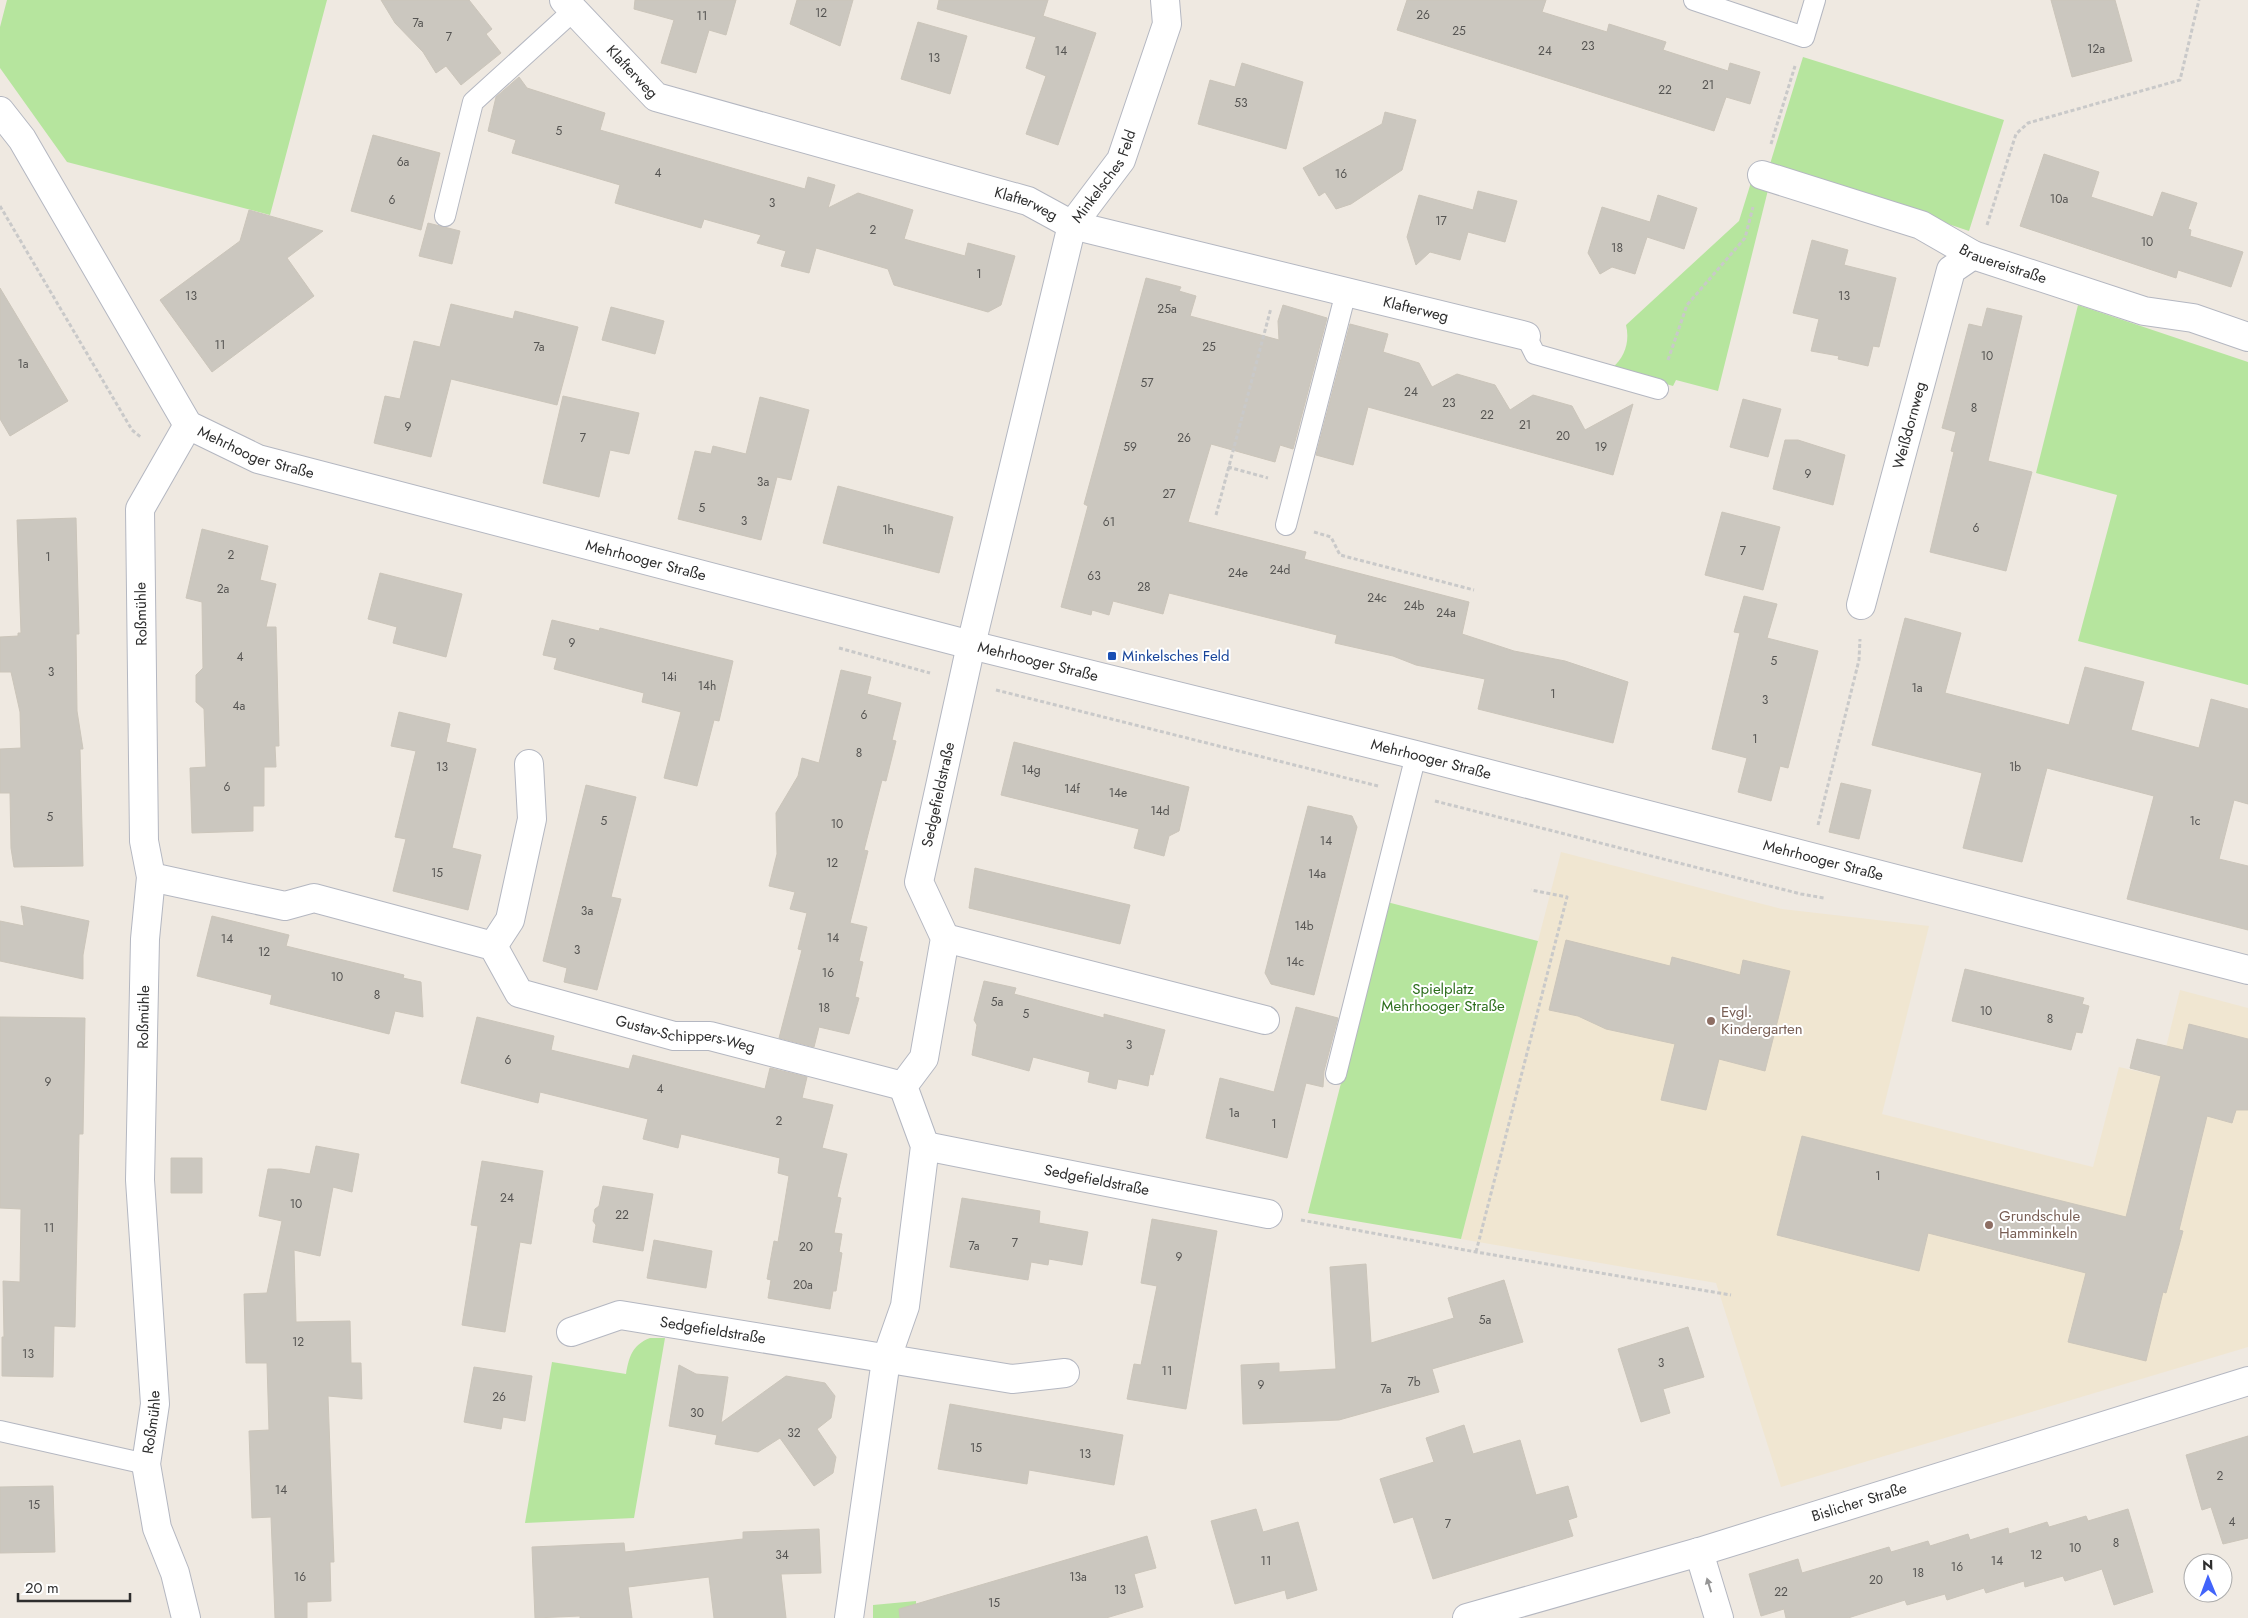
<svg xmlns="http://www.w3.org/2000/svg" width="2248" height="1618" font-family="Jost,sans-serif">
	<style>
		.education { fill: #f0e6d1 }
		.green { fill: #b6e59e }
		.building { fill: #cbc7bf; stroke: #cbc5ba }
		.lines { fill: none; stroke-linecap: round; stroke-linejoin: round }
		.lane-casing { stroke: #b4b7c1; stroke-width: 22 }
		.street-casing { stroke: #b4b7c1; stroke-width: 30 }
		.path { stroke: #c9c9c9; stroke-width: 3; stroke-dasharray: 4 2.5; stroke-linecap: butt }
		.lane { stroke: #fff; stroke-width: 20 }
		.street { stroke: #fff; stroke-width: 28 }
		.oneway { fill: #969696 }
		.transit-dot { fill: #1a4fb4; stroke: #fff; stroke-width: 2 }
		.education-dot { fill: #8d6e63; stroke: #fff; stroke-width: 2 }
		.labels { text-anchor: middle; stroke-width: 4; stroke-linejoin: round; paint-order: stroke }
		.number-label { font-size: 12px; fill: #555452 }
		.street-label { font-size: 15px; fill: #2e2e2e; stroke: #fff }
		.transit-label { font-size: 15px; fill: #164399; stroke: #fff; text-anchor: start }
		.park-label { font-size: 15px; fill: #2c6e1b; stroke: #fff }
		.education-label { font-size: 15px; fill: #785e54; stroke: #fff; text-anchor: start }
	</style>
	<rect width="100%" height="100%" fill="#efe9e1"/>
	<path class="education" d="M1561,852L1782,909L1929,926L1882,1114L2093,1167L2119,1067L2159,1076L2180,990L2248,1008V1347L1781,1487L1716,1283L1461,1239Z"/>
	<path class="green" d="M7,0H327L270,215L67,162L0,68V27Z
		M1803,57L2004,120L1969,231L1770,164Z
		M1753,176L1770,182L1718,391L1676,380L1673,386L1612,368C1625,358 1630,341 1626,325L1739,221Z
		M2078,305L2248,362V685L2078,641L2117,495L2036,473Z
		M1387,902L1538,941L1461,1239L1308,1213Z
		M650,1338H665L634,1518L525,1523L552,1362L626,1374C629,1357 632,1345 650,1338Z
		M916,1601V1618H873V1605Z"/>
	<path class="building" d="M381,0H469L492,29L486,34L501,53L461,85L446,66L436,73L423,52L395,23Z
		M635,0H736L726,35L709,30L696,73L661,63L674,20L634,9Z
		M797,0H853L840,46L790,24Z
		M939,0H1048L1043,16L1096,33L1058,145L1026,134L1046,76L1026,68L1036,37L937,9Z
		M1407,0H1546L1542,12L1607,32L1609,24L1666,42L1663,50L1728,71L1730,63L1760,72L1750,104L1726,97L1714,131L1397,30Z
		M2051,0H2115L2132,61L2072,77Z
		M918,22L967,36L950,94L901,79Z
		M1242,63L1303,82L1286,149L1198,124L1210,80L1235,87Z
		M519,77L527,88L605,113L600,130L805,189L808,177L835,185L828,208L858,193L913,210L904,239L965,256L968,243L1015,256L1001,305L988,312L894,285L888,269L816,248L809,273L781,266L786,251L757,243L761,235L704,219L701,228L615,203L620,185L512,153L516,140L488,131L496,97Z
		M1385,112L1416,120L1402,170L1351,204L1336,209L1325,192L1319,196L1303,168L1382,124Z
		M373,135L440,153L421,230L351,211Z
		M2044,154L2099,172L2091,197L2153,217L2162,192L2197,203L2188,229L2191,230L2190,236L2243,252L2231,287L2178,270L2176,278L2020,226Z
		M1478,191L1517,201L1505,242L1468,232L1460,260L1430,252L1416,265L1407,237L1419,195L1473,210Z
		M1658,195L1697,208L1684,249L1647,237L1635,274L1612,267L1600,274L1588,253L1602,207L1650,222Z
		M249,210L323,231L287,258L314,296L212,372L160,300L240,241Z
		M428,223L460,231L452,264L419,256Z
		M1812,240L1848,250L1844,265L1896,278L1879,347L1873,346L1868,366L1838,359L1839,356L1811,351L1819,319L1793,313Z
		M1146,278L1181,287L1179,291L1196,296L1190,316L1279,340L1278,321L1283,305L1327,318L1293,449L1280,445L1275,462L1211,444L1188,522L1306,552L1304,559L1469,602L1462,634L1514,651L1565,661L1628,682L1613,743L1478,709L1485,679L1416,665L1393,656L1335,643L1337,635L1169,593L1163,614L1113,601L1109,615L1092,610L1091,615L1061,607L1088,506L1084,504Z
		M0,288L68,401L10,436L0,419Z
		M451,304L513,319L515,311L578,327L557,405L451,379L431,457L374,443L385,396L400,399L414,341L440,347Z
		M611,307L664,321L655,354L602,340Z
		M1987,308L2022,316L1988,461L2032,472L2006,571L1930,552L1954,452L1951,451L1956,432L1942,428L1969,324L1982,327Z
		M1350,324L1388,334L1383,352L1419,363L1432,387L1457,374L1495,385L1510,410L1533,395L1572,406L1585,430L1633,404L1613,475L1368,407L1353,465L1316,455Z
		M563,396L639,413L629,454L610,450L599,497L543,483Z
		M760,397L809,410L791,480L777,477L761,540L678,519L695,451L711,454L713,446L746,454Z
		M1743,399L1781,409L1768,457L1730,447Z
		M1785,440H1798L1845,455L1833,505L1773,489Z
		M838,486L953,517L939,573L823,543Z
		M1722,512L1780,527L1763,590L1705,575Z
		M76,518L79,634H76L77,711L83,749H80L83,866L14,867L11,848L10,793H0V749L21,748L20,712L11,672H0V637L18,636V633H21L17,520Z
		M202,529L268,546L260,580L276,584L266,627H276L279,746H275L276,767H264V806H253V831L192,833L190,768L206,767L204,709L196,702V675L203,668L202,602L186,598Z
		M380,573L462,594L446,657L393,643L397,627L368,619Z
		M1744,596L1777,604L1767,638L1818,651L1788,768L1780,766L1771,801L1738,792L1747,758L1712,749L1740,633L1734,632Z
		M1905,618L1961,633L1945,693L2069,725L2085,667L2144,682L2131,730L2199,748L2211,699L2248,709V804L2234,800L2219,859L2248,866V930L2127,899L2154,796L2047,768L2022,862L1963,848L1982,773L1872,745Z
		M552,620L599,631L600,628L733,661L719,721L714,720L697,786L664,778L681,712L642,702L644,693L554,669L557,658L543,655Z
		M841,670L871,677L867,694L901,703L892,740L896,741L886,781L882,780L864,850L868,851L850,923L867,927L859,961L863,962L855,997L859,998L849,1034L819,1027L814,1047L779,1038L802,950L798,949L807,913L790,909L795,892L769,886L777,854L776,813L798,776L802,758L819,763Z
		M399,712L450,724L446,742L476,749L452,848L481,855L468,910L393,891L406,839L395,837L416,751L391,746Z
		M1014,742L1189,787L1179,831L1169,836L1164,856L1134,848L1139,829L1001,795Z
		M1841,783L1871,790L1859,839L1829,832Z
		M586,785L636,797L611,897L621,899L597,990L564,982L567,968L543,961Z
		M1308,806L1352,816L1357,827L1314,995L1271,984L1265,973Z
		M975,868L1130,905L1120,944L969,908Z
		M21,906L89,921L83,955V979L0,961V921L24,926Z
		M212,916L289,935L286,946L404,975L403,978L421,982L423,1017L395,1011L389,1034L270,1004L272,995L197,976Z
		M1566,940L1670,966L1672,957L1740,975L1743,960L1790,971L1765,1071L1719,1059L1706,1110L1661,1100L1675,1044L1606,1029L1578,1016L1549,1010Z
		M1965,969L2084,998L2082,1004L2089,1006L2082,1033L2076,1032L2071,1050L1952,1021Z
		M984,981L1016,988L1014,994L1104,1018V1014L1165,1030L1153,1075L1150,1074L1148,1086L1118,1079L1116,1089L1088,1082L1090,1072L1033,1057L1029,1071L972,1055L977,1025L974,1020Z
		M1296,1007L1338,1018L1324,1071L1323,1087L1306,1083L1287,1158L1206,1138L1220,1078L1274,1092Z
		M0,1017L85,1018L83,1134H79L75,1327L54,1326L53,1377L2,1376V1337H4L3,1281L20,1282L21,1209L0,1208Z
		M477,1017L554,1036L551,1050L629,1069L633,1055L765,1089L770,1068L807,1077L802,1098L833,1105L822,1148L847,1154L837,1197L841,1198L834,1233L842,1234L839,1252L842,1253L836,1291H833L830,1309L768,1298L771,1280L767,1279L774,1241L778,1242L789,1176L778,1173L780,1158L681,1134L678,1148L643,1139L648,1119L540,1092L538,1103L461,1083Z
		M2189,1024L2248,1039V1110H2236L2232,1123L2207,1116L2179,1230L2183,1231L2166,1293L2163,1292L2146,1361L2068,1342L2086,1273L1928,1233L1919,1271L1777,1235L1802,1136L2126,1217L2161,1076L2130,1068L2137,1039L2183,1050Z
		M316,1146L359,1154L352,1192L333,1187L320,1256L294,1250L296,1322L350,1321L351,1363H361L362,1399L328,1396L334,1562H330L331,1601L307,1602V1618H275L271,1517L252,1518L249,1431L269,1430L267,1363H246L244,1294L267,1293L282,1221L259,1216L268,1169H281L310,1174Z
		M171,1158H202V1193H171Z
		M482,1161L543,1171L531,1244L520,1242L505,1332L462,1325L478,1226L471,1225Z
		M603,1186L653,1194L643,1251L593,1242L596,1225L593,1221L595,1209L599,1206Z
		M962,1198L1040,1211L1039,1223L1088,1232L1082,1265L1049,1259L1048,1265L1031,1262L1028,1280L950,1267Z
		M1152,1219L1217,1231L1186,1409L1127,1399L1134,1364L1141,1365L1157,1286L1141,1283Z
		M654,1240L712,1251L706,1288L647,1278Z
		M1366,1264L1371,1343L1454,1318L1448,1298L1504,1280L1523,1342L1432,1369L1439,1392L1339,1420L1243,1424L1241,1365L1279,1363V1372L1336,1369L1330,1267Z
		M1688,1327L1704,1377L1663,1389L1670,1413L1641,1422L1618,1349Z
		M679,1365L696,1374L728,1377L721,1423L786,1376L825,1383L835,1396L831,1418L817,1429L836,1457L833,1473L814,1486L780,1438L758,1452L715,1444L717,1435L669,1426Z
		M474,1367L532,1376L525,1421L503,1417L501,1429L464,1422Z
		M950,1404L1123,1435L1114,1485L1029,1470L1027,1484L938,1469Z
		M1464,1425L1473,1454L1520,1440L1536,1495L1568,1486L1577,1517L1568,1520L1573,1536L1433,1579L1413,1517L1394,1523L1380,1479L1434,1462L1426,1438Z
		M2248,1436V1538L2223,1544L2211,1507L2202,1510L2186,1455Z
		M53,1486L55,1552L0,1553V1487Z
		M1256,1509L1263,1532L1298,1522L1317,1590L1287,1599L1285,1590L1235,1604L1211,1521Z
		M2128,1509L2153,1592L2114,1605L2102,1569L2065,1581L2063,1576L2025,1587L2024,1581L1986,1593L1984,1588L1947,1600L1945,1594L1907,1605L1905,1600L1848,1618H1786L1784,1609L1761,1616L1749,1574L1798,1559L1802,1573L1889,1547L1891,1552L1928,1541L1930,1546L1968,1534L1970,1540L2008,1528L2009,1534L2047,1522L2049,1527L2086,1516L2088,1521Z
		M819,1529L821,1573L781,1574L786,1618H714L709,1577L628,1587L632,1618H580V1616L535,1618L532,1547L624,1543L625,1552L743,1539V1532Z
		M1147,1536L1156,1568L1134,1574L1143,1607L1106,1618H900L899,1609Z"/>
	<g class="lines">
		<g class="lane-casing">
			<path id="lane" d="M1694,0L1804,37L1815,0
				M445,216L473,102L573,11
				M1526,336L1535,354L1658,389
				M1286,525L1346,292
				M1336,1074L1416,755
				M0,1431L146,1464"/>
		</g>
		<g class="street-casing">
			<g id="street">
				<path id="s1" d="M564,0L656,97L1028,201L1072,225L1526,336"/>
				<path id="s2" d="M0,111L22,139L188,425L258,459L971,645L1416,755L2248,970"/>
				<path id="s3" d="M1762,175L1921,225L1973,255L2144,311L2193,318L2248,337"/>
				<path id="s4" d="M1861,605L1951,270L1973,255"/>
				<path id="s5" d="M151,877L285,906L314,898L493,946L519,993L674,1036H710L903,1086"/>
				<path d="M945,938L1265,1020"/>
				<path d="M493,946L510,920L532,819L529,764"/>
				<path id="s6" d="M925,1146L1268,1214"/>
				<path id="s7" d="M571,1332L620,1315L1012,1379L1065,1373"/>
				<path d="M1699,1552L1719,1618"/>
				<path id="s8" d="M186,1618L175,1573L157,1528L146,1464L155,1404L140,1180L145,939L151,877L144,841L140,509L188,425"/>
				<path id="s9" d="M849,1618L886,1360L905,1306L925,1146L903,1086L924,1058L945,938L919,882L971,645L1072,225L1121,160L1167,24L1165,0"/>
				<path id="s10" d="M1467,1618L1699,1552L2248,1381"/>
			</g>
		</g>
		<path class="path" d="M1771,144L1795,66
			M0,206L132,430L142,438
			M1987,225L2016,134L2028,123L2180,80L2199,0
			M1668,360L1687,305L1745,238L1753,207
			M1228,467L1268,478
			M1216,515L1271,308
			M1314,532L1331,537L1340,555L1474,590
			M839,648L930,673
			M996,690L1378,786
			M1435,801L1801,894L1824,898
			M1818,825L1859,660L1860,639
			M1301,1220L1476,1252L1731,1295
			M1476,1252L1567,897L1531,890"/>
		<use href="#lane" class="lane"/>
		<use href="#street" class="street"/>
	</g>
	<defs><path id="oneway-solid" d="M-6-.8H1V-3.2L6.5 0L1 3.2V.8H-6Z" transform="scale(1.25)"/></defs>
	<use class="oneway" href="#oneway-solid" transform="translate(1709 1585) rotate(-107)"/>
	<rect class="transit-dot" x="1107" y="651" width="10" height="10" rx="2.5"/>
	<g class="education-dot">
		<circle cx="1711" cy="1021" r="5"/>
		<circle cx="1989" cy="1225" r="5"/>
	</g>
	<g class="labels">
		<g class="number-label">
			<text x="821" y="17">12</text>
			<text x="1423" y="19">26</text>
			<text x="702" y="20">11</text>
			<text x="418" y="27">7a</text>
			<text x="1459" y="35">25</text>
			<text x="449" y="41">7</text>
			<text x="1588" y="50">23</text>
			<text x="2096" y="53">12a</text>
			<text x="1061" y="55">14</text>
			<text x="1545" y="55">24</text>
			<text x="934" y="62">13</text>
			<text x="1708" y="89">21</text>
			<text x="1665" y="94">22</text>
			<text x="1241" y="107">53</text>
			<text x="559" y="135">5</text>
			<text x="403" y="166">6a</text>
			<text x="658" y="177">4</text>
			<text x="1341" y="178">16</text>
			<text x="2059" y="203">10a</text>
			<text x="392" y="204">6</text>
			<text x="772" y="207">3</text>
			<text x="1441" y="225">17</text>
			<text x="873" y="234">2</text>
			<text x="2147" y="246">10</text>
			<text x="1617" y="252">18</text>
			<text x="979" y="278">1</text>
			<text x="191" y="300">13</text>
			<text x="1844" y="300">13</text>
			<text x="1167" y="313">25a</text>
			<text x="220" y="349">11</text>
			<text x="539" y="351">7a</text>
			<text x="1209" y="351">25</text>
			<text x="1987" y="360">10</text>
			<text x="23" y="368">1a</text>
			<text x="1147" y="387">57</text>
			<text x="1411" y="396">24</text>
			<text x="1449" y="407">23</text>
			<text x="1974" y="412">8</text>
			<text x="1487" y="419">22</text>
			<text x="1525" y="429">21</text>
			<text x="408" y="431">9</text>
			<text x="1563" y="440">20</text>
			<text x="583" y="442">7</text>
			<text x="1184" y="442">26</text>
			<text x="1130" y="451">59</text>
			<text x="1601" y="451">19</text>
			<text x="1808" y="478">9</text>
			<text x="763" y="486">3a</text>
			<text x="1169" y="498">27</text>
			<text x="702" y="512">5</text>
			<text x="744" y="525">3</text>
			<text x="1109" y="526">61</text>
			<text x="1976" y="532">6</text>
			<text x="888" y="534">1h</text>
			<text x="1743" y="555">7</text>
			<text x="231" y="559">2</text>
			<text x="48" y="561">1</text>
			<text x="1280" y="574">24d</text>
			<text x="1238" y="577">24e</text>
			<text x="1094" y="580">63</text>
			<text x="1144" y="591">28</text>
			<text x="223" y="593">2a</text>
			<text x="1377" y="602">24c</text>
			<text x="1414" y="610">24b</text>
			<text x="1446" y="617">24a</text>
			<text x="572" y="647">9</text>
			<text x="240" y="661">4</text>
			<text x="1774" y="665">5</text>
			<text x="51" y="676">3</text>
			<text x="669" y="681">14i</text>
			<text x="707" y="690">14h</text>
			<text x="1917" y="692">1a</text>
			<text x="1553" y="698">1</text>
			<text x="1765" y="704">3</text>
			<text x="239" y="710">4a</text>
			<text x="864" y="719">6</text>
			<text x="1755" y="743">1</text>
			<text x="859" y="757">8</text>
			<text x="442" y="771">13</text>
			<text x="2015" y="771">1b</text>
			<text x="1031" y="774">14g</text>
			<text x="227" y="791">6</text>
			<text x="1072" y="793">14f</text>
			<text x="1118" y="797">14e</text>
			<text x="1160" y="815">14d</text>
			<text x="50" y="821">5</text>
			<text x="604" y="825">5</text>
			<text x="2195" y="825">1c</text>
			<text x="837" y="828">10</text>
			<text x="1326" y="845">14</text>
			<text x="832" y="867">12</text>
			<text x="437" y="877">15</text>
			<text x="1317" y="878">14a</text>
			<text x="587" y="915">3a</text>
			<text x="1304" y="930">14b</text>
			<text x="833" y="942">14</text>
			<text x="227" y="943">14</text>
			<text x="577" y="954">3</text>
			<text x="264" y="956">12</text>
			<text x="1295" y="966">14c</text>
			<text x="828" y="977">16</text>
			<text x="337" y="981">10</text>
			<text x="377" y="999">8</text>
			<text x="997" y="1006">5a</text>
			<text x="824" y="1012">18</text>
			<text x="1986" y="1015">10</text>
			<text x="1026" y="1018">5</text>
			<text x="2050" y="1023">8</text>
			<text x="1129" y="1049">3</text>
			<text x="508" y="1064">6</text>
			<text x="48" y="1086">9</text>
			<text x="660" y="1093">4</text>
			<text x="1234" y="1117">1a</text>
			<text x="779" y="1125">2</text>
			<text x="1274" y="1128">1</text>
			<text x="1878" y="1180">1</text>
			<text x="507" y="1202">24</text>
			<text x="296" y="1208">10</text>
			<text x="622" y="1219">22</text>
			<text x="49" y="1232">11</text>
			<text x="1015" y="1247">7</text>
			<text x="974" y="1250">7a</text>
			<text x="806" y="1251">20</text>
			<text x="1179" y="1261">9</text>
			<text x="803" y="1289">20a</text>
			<text x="1485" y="1324">5a</text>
			<text x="298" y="1346">12</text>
			<text x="28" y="1358">13</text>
			<text x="1661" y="1367">3</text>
			<text x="1167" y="1375">11</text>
			<text x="1414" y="1386">7b</text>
			<text x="1261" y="1389">9</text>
			<text x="1386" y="1393">7a</text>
			<text x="499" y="1401">26</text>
			<text x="697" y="1417">30</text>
			<text x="794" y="1437">32</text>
			<text x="976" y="1452">15</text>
			<text x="1085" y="1458">13</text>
			<text x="2220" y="1480">2</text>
			<text x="281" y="1494">14</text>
			<text x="34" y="1509">15</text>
			<text x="2232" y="1526">4</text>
			<text x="1448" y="1528">7</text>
			<text x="2116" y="1547">8</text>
			<text x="2075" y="1552">10</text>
			<text x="782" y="1559">34</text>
			<text x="2036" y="1559">12</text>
			<text x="1266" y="1565">11</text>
			<text x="1997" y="1565">14</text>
			<text x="1957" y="1571">16</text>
			<text x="1918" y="1577">18</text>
			<text x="300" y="1581">16</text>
			<text x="1078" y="1581">13a</text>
			<text x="1876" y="1584">20</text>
			<text x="1120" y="1594">13</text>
			<text x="1781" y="1596">22</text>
			<text x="994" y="1607">15</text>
		</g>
		<g class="street-label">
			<text dy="5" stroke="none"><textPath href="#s1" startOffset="99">Klafterweg</textPath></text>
			<text dy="5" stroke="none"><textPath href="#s9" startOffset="1495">Minkelsches Feld</textPath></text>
			<text dy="5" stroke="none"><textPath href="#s1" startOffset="519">Klafterweg</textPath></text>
			<text dy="5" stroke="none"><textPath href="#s3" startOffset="258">Brauereistraße</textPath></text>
			<text dy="5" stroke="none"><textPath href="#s1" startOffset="924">Klafterweg</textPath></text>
			<text dy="5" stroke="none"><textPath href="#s4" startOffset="186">Weißdornweg</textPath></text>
			<text dy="5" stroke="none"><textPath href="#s2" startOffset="440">Mehrhooger Straße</textPath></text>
			<text dy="5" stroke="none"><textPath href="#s2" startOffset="845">Mehrhooger Straße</textPath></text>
			<text transform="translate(141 614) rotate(-91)" y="5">Roßmühle</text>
			<text dy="5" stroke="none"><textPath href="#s2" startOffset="1250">Mehrhooger Straße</textPath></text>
			<text dy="5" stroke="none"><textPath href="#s2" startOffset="1655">Mehrhooger Straße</textPath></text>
			<text dy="5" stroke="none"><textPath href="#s9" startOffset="851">Sedgefieldstraße</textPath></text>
			<text dy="5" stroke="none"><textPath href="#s2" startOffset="2060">Mehrhooger Straße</textPath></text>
			<text dy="5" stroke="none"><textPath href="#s8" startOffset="608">Roßmühle</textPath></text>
			<text dy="5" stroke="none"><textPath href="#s5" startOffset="578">Gustav-Schippers-Weg</textPath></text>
			<text dy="5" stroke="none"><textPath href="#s6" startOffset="175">Sedgefieldstraße</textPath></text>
			<text dy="5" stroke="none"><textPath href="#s7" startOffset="146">Sedgefieldstraße</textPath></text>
			<text dy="5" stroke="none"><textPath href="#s8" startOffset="202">Roßmühle</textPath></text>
			<text dy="5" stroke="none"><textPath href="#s10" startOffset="409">Bislicher Straße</textPath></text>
		</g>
		<g class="transit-label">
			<text x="1122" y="661">Minkelsches Feld</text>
		</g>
		<g class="park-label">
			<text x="1443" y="994">Spielplatz<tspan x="1443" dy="17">Mehrhooger Straße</tspan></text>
		</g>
		<g class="education-label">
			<text x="1721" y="1017">Evgl.<tspan x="1721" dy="17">Kindergarten</tspan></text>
			<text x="1999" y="1221">Grundschule<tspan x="1999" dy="17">Hamminkeln</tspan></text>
		</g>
	</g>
	<g transform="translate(2208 1578) rotate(359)"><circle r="24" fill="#ffffff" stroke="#ababab"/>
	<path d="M0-4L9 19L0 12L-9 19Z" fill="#4264fb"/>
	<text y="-8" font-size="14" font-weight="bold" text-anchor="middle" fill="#2e2e2e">N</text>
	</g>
	<path d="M18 1593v8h112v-8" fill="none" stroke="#2e2e2e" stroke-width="2.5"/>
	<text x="25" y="1593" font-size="15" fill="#2e2e2e" stroke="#ffffff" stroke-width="4" paint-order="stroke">20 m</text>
</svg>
